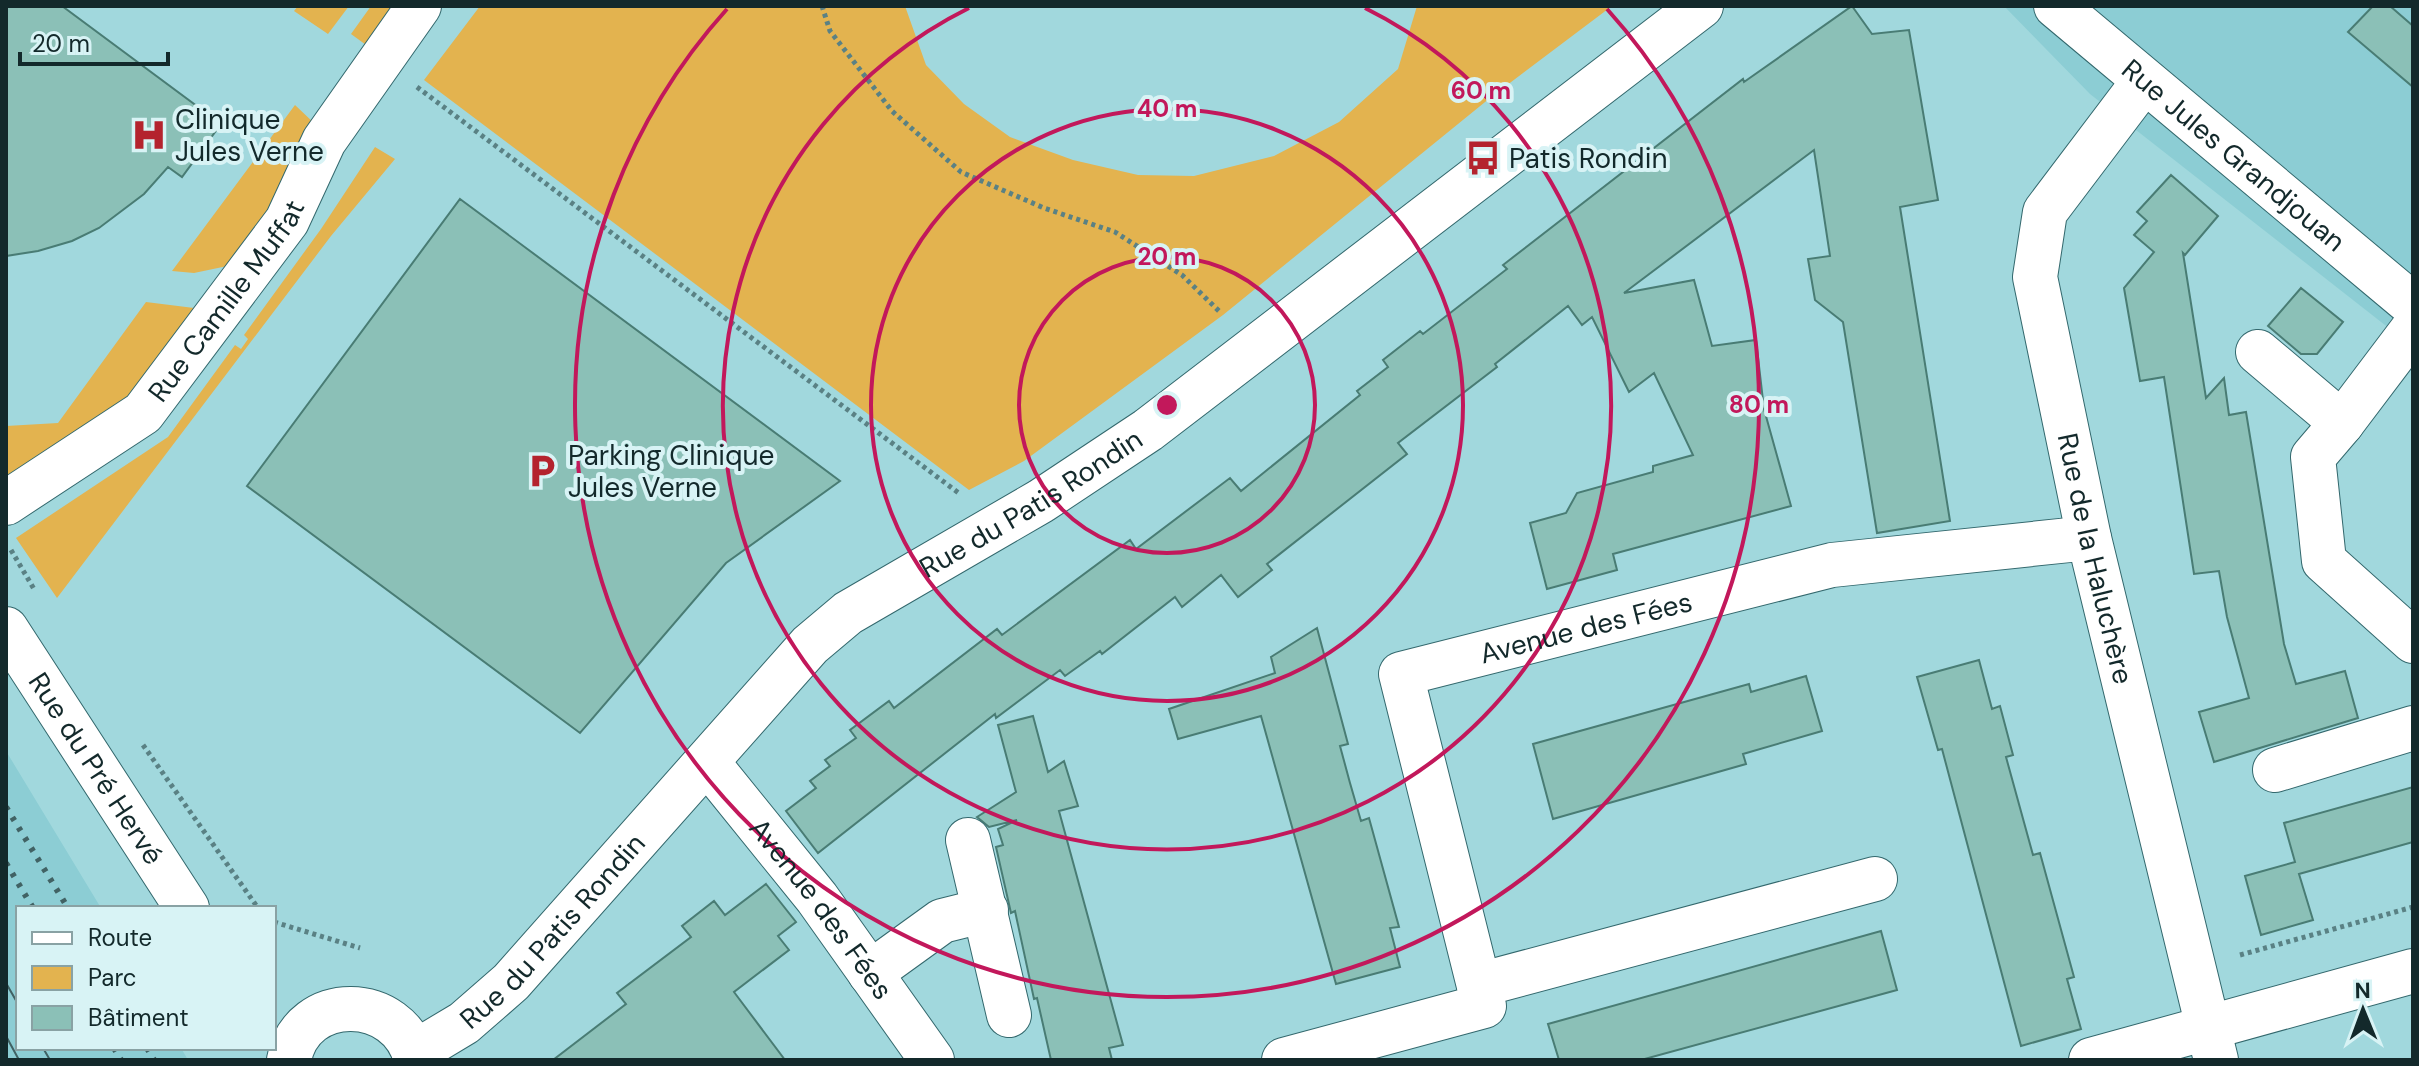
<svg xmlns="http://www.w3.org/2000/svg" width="2419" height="1066" font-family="'DM Sans',sans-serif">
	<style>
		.built { fill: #8ccdd4 }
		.green { fill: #e3b34f }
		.building { fill: #8bc0b7; stroke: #497c74; stroke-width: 2 }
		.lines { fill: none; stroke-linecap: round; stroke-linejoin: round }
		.minor-casing { stroke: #33686d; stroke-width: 46 }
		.path { stroke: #5a8184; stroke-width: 5; stroke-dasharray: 4 4; stroke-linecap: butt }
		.minor { stroke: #fff; stroke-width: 44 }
		.tram { stroke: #416264; stroke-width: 2 }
		.rail { stroke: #416264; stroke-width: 6; stroke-dasharray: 4 8; stroke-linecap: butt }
		.ring { fill: none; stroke: #c2185b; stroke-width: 4 }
		.labels { text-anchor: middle; stroke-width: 8; stroke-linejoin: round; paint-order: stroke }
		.poi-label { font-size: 28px; fill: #13292b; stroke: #d8f3f5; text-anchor: start }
		.street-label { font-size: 28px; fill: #13292b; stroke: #d8f3f5 }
		.centre { fill: #c2185b; stroke: #d8f3f5; stroke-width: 4 }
		.ring-label { font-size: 24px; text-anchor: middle; font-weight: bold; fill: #c2185b; stroke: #d8f3f5; stroke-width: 8; stroke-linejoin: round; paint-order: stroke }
	</style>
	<rect width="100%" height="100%" fill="#a1d8dd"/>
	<path class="built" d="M2004,6H2413V347L2090,94Z
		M6,751L101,908H18V1048H181L188,1060H6Z"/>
	<path class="green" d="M298,6H349L328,34L294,11Z
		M371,6H405L373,50L351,34Z
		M480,6H905L926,65L964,104L1010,137L1073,160L1138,175L1194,176L1274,156L1339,122L1398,69L1417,6H1612L1490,98L1223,315L1024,461L969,490L424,80Z
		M295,105L315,124L306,143L237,264L194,273L172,271Z
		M375,147L395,159L331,236L57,598L16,538L168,437L235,345L241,349L248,339L244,335L321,229Z
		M146,302L202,309L133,402L6,480V426L58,423Z"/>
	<path class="building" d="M6,6H62L221,124L182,177L168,167L144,194L99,228L72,241L38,251L6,256Z
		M1852,6L1872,34L1909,30L1938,200L1900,207L1950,521L1877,533L1843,322L1815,300L1808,259L1830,256L1814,150L1624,293L1694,280L1712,346L1756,340L1764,409L1791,506L1613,554L1617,570L1547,589L1530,523L1566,513L1577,493L1653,472V466L1693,455L1654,373L1629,392L1592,317L1582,325L1568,306L1495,364L1497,367L1398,443L1407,454L1267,564L1272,570L1238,597L1221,575L1182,607L1175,597L1102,654L1100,651L1065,676L1060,670L996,718L995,714L818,853L786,811L816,788L810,781L830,766L825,760L856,738L850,730L889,701L894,708L997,629L1002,635L1130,540L1136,549L1230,478L1241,491L1360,395L1357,391L1388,367L1383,360L1420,331L1423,334L1507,269L1503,265L1743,79L1744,82Z
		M2373,6H2390L2413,26V87L2348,32Z
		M2171,175L2218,216L2185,255L2183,253L2206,398L2224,378L2229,415L2246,412L2284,644L2296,684L2345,671L2358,718L2214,762L2199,712L2249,698L2227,617L2219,571L2194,574L2164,377L2140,381L2124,288L2154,252L2134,235L2147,221L2137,212Z
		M460,199L840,481L726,563L580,733L247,486Z
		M2301,288L2343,322L2317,354H2301L2268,326Z
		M1317,628L1348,744L1340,746L1350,783L1361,821L1369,818L1399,927L1390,928L1400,967L1336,984L1261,716L1178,739L1169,709L1275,673L1271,657Z
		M1979,660L1992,709L2000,706L2013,755L2006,757L2033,855L2040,853L2074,977L2067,979L2081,1029L2021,1046L1942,749L1938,750L1917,677Z
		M1806,676L1822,731L1743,754L1746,764L1553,819L1533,744L1749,684L1751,692Z
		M1033,716L1048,772L1064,761L1078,806L1059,811L1123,1045L1109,1048L1112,1060H1051L1037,998L1034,999L1015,911L1011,913L996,847L1003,845L998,829L1017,820L989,827L977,817L1016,792L998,725Z
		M2413,787V842L2299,874L2313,920L2261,935L2245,876L2295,862L2284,823Z
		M766,884L796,922L778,936L789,950L734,992L785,1060H553L626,1004L617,993L691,937L682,926L714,901L725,915Z
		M1881,931L1897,990L1641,1060H1559L1548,1024Z"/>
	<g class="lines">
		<g class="minor-casing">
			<g id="minor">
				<path id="s1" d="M2056,6L2413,305"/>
				<path id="s2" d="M2144,81L2045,212L2035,277L2089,538L2216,1060"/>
				<path d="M2413,329L2342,423L2313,457L2324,561L2413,641"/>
				<path d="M2258,352L2342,423"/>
				<path id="s3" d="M6,503L143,413L287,221L324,141L419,6"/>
				<path id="s4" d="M6,629L187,908"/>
				<path id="s5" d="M707,762L817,898L932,1060"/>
				<path d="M2275,770L2413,728"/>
				<path d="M968,840L1009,1015"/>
				<path d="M870,973L942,921L986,910"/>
				<path d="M1479,985L1875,879"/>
				<path id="s6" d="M414,1053L464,1023L511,982L810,645L848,613L1041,501L1148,430L1701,6"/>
				<path d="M289,1060C301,991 400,993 416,1060"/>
				<path id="s7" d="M1284,1060L1484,1006L1401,674L1832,565L2089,538"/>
				<path d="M2091,1060L2413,971"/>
			</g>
		</g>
		<path class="path" d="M822,6L830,31L892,111L961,172L1044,208L1115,232L1182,275L1221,313
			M417,87L960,494
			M11,550L34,589
			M143,745L258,908
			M274,922L360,948
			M2240,955L2413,907"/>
		<use href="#minor" class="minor"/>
		<path class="tram" d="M6,983L18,1004
			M6,1036L19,1060
			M43,1048L50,1060"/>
		<path class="rail" d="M6,807L68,908
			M6,863L33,908
			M114,1048L121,1060
			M147,1048L154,1060"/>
	</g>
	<g class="ring">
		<circle cx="1167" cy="405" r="148"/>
		<circle cx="1167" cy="405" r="296"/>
		<path d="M1365 8A444 444 0 1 1 969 8"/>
		<path d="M1607 9A592 592 0 1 1 727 9"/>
	</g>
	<defs>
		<g id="hospital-bare" transform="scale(2.76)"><path d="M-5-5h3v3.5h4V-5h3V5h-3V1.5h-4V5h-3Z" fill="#b4232e" stroke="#d8f3f5" stroke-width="2.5" paint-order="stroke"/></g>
		<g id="bus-bare" transform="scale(2.76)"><path d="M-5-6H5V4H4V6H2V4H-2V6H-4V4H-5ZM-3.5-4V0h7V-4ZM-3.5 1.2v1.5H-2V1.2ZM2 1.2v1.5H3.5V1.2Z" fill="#b4232e" stroke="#d8f3f5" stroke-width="2.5" paint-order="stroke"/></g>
		<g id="parking-bare" transform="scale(2.76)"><path d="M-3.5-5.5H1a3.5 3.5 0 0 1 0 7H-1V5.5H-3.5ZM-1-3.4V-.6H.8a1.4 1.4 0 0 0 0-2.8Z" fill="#b4232e" stroke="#d8f3f5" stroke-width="2.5" paint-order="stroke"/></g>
	</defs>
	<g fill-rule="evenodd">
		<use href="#hospital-bare" x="149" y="135"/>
		<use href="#bus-bare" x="1483" y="158"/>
		<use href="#parking-bare" x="542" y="471"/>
	</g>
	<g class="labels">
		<g class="poi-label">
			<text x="175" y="129">Clinique<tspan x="175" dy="32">Jules Verne</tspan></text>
			<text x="1509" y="168">Patis Rondin</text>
			<text x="568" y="465">Parking Clinique<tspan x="568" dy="32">Jules Verne</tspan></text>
		</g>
		<g class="street-label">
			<text dy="10" stroke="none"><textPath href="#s1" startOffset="232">Rue Jules Grandjouan</textPath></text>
			<text dy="10" stroke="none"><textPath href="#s3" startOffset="304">Rue Camille Muffat</textPath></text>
			<text dy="10" stroke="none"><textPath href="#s6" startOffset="834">Rue du Patis Rondin</textPath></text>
			<text dy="10" stroke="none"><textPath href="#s2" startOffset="518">Rue de la Haluchère</textPath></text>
			<text dy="10" stroke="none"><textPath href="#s7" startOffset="740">Avenue des Fées</textPath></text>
			<text dy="10" stroke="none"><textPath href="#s4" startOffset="166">Rue du Pré Hervé</textPath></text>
			<text dy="10" stroke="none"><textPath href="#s5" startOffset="186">Avenue des Fées</textPath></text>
			<text dy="10" stroke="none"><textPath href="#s6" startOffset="186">Rue du Patis Rondin</textPath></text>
		</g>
	</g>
	<circle cx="1167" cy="405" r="12" class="centre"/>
	<g class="ring-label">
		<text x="1481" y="99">60 m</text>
		<text x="1167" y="117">40 m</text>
		<text x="1167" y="265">20 m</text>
		<text x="1759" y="413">80 m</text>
	</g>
	<rect width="2419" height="1066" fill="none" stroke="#13292b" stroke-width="16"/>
	<rect x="16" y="906" width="260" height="144" fill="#d8f3f5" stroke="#89a2a4" stroke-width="2"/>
	<rect x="32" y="932" width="40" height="12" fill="#ffffff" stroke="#89a2a4" stroke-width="2"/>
	<text x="88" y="946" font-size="24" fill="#13292b">Route</text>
	<rect x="32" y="966" width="40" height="24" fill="#e3b34f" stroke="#89a2a4" stroke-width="2"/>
	<text x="88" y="986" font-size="24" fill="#13292b">Parc</text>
	<rect x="32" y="1006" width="40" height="24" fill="#8bc0b7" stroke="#89a2a4" stroke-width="2"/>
	<text x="88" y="1026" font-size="24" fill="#13292b">Bâtiment</text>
	<g transform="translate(2363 1010) rotate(359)" stroke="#d8f3f5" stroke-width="6" paint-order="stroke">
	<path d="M0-6L14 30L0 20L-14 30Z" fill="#13292b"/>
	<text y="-12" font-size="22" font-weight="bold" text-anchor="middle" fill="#13292b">N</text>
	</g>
	<path d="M20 52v12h148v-12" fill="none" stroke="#13292b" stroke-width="4"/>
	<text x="32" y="52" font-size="24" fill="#13292b" stroke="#d8f3f5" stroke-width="6" paint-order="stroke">20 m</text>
</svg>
